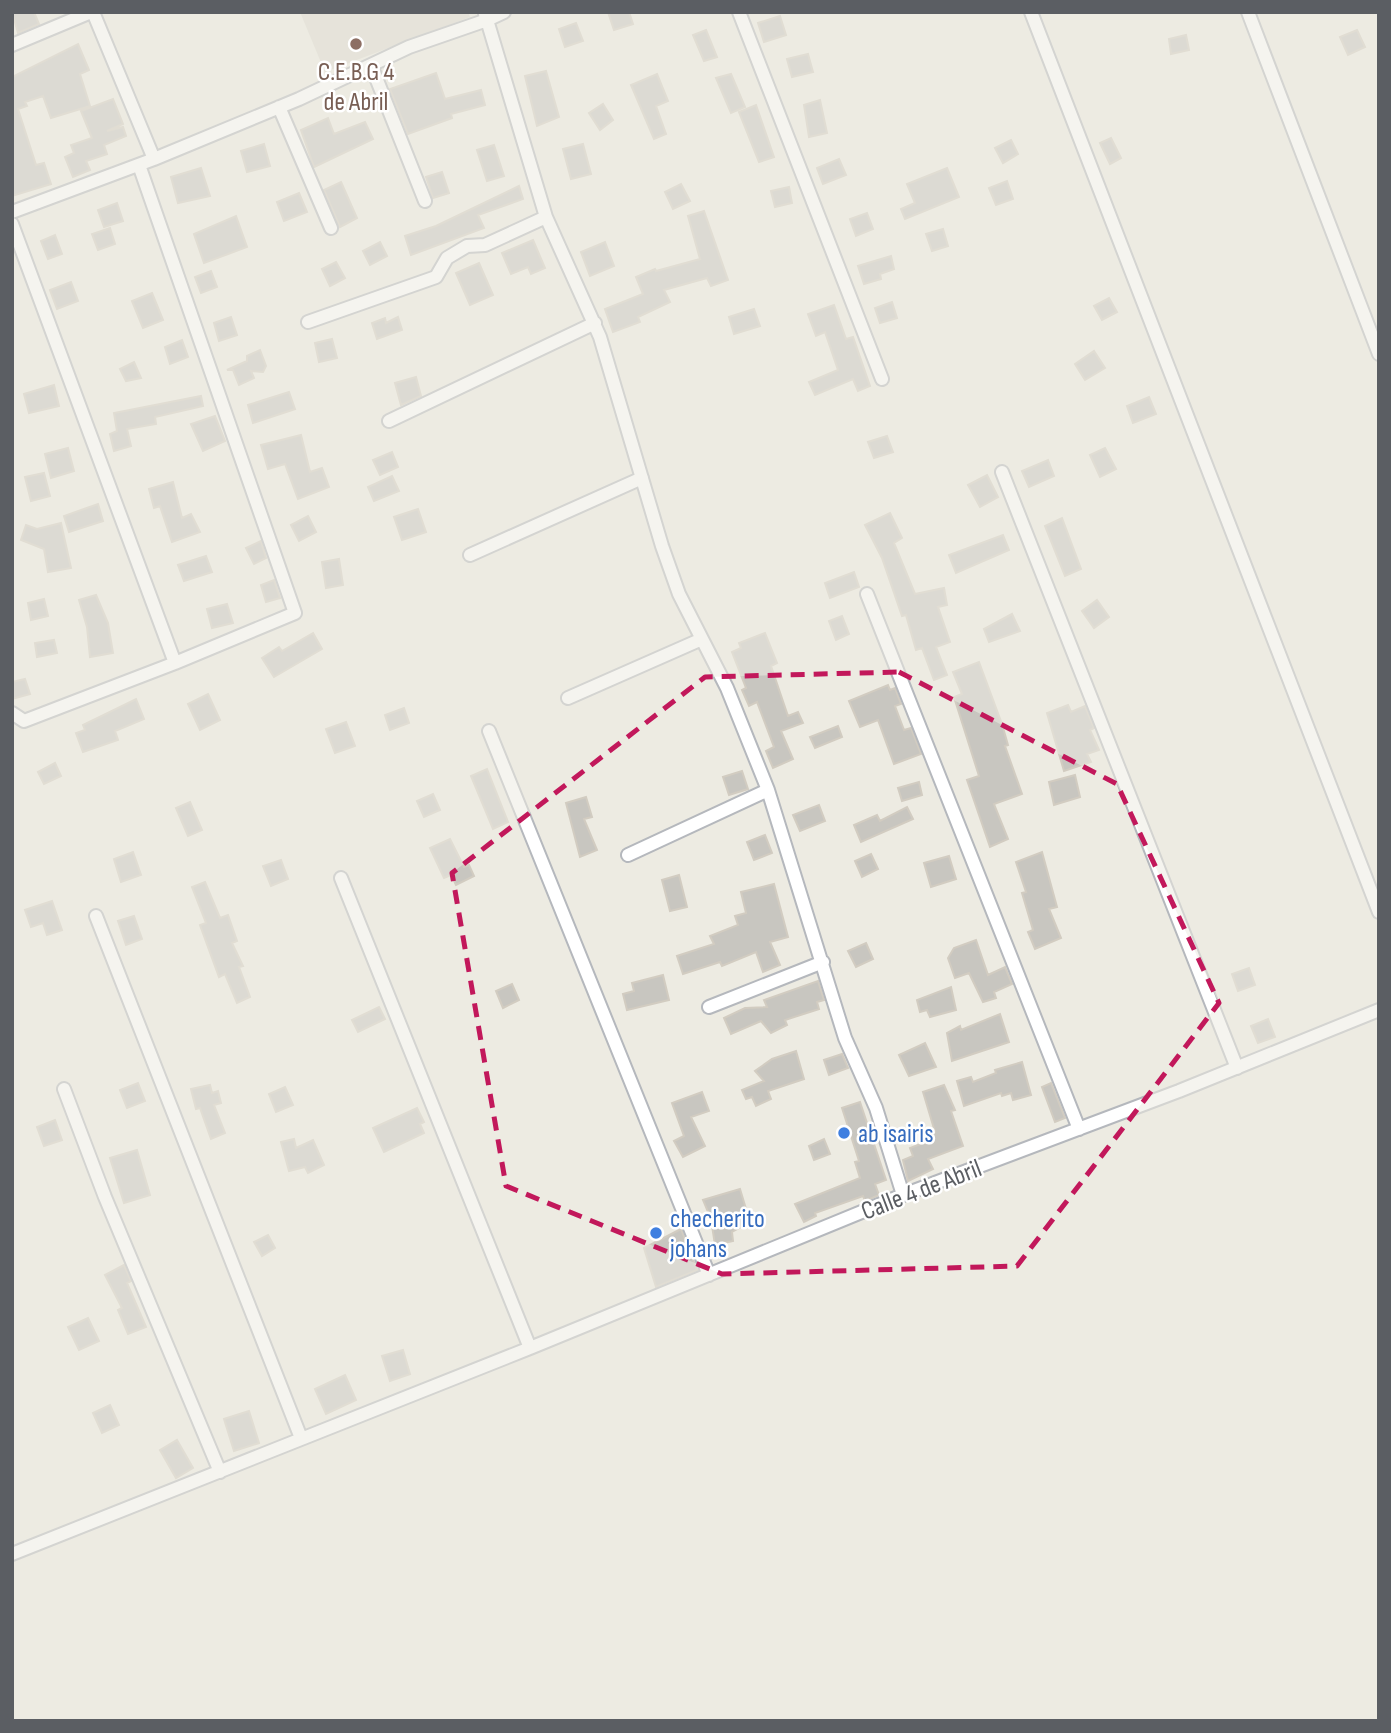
<svg xmlns="http://www.w3.org/2000/svg" width="1391" height="1733" font-family="'Sofia Sans Condensed',sans-serif">
	<style>
		.education { fill: #dddad0 }
		.building { fill: #c8c6c0; stroke: #d2ccc1; stroke-width: 2 }
		.lines { fill: none; stroke-linecap: round; stroke-linejoin: round }
		.street-casing { stroke: #b5b8bd; stroke-width: 16 }
		.street { stroke: #fff; stroke-width: 12 }
		.marked { fill: none; stroke: #c2185b; stroke-width: 5; stroke-dasharray: 14 9; stroke-linejoin: round }
		.education-dot { fill: #8d6e63; stroke: #fff; stroke-width: 2.5 }
		.shop-dot { fill: #3f7fe0; stroke: #fff; stroke-width: 2.5 }
		.labels { text-anchor: middle; stroke-width: 5; stroke-linejoin: round; paint-order: stroke }
		.education-label { font-size: 26px; fill: #785e54; stroke: #fff }
		.shop-label { font-size: 26px; fill: #366cbe; stroke: #fff; text-anchor: start }
		.street-label { font-size: 26px; fill: #5b5e63; stroke: #fff }
	</style>
	<rect width="100%" height="100%" fill="#edebe2"/>
	<path class="education" d="M300,12H468L470,17L325,72Z"/>
	<path class="building" d="M12,12H34L39,24L18,33Z
		M608,12H629L633,24L614,30Z
		M780,16L786,35L764,42L758,23Z
		M576,23L583,41L565,47L559,29Z
		M706,30L717,57L704,61L693,35Z
		M1357,30L1365,47L1348,55L1340,37Z
		M1186,35L1189,50L1171,54L1169,39Z
		M78,44L89,70L80,74L90,106L51,118L43,96L25,102L27,106L18,109L36,165L44,163L51,184L12,196V77Z
		M808,54L813,72L792,77L787,59Z
		M546,71L559,117L537,126L525,76Z
		M436,73L445,99L481,90L485,105L451,114L452,118L408,134L390,89Z
		M657,74L668,101L656,106L666,134L654,139L631,85Z
		M731,74L745,107L731,113L716,78Z
		M113,99L123,124L107,131L123,127L126,136L104,145L107,154L86,161L90,170L73,177L65,157L74,153L71,145L92,138L81,111Z
		M820,100L827,133L809,137L804,105Z
		M603,104L613,120L600,130L589,113Z
		M756,105L774,157L759,162L739,112Z
		M328,118L334,134L365,122L373,139L314,167L301,130Z
		M1111,138L1121,158L1110,164L1100,143Z
		M1011,140L1018,154L1003,163L995,148Z
		M264,144L270,166L247,172L241,151Z
		M583,144L591,174L571,179L563,149Z
		M494,145L504,176L487,181L477,150Z
		M839,159L846,175L823,184L817,168Z
		M201,168L210,196L178,203L171,177Z
		M947,168L959,197L905,219L901,209L915,203L907,184Z
		M442,172L449,193L433,198L426,177Z
		M1007,181L1013,199L996,205L989,188Z
		M341,182L357,218L340,227L324,190Z
		M681,184L690,201L673,209L665,192Z
		M519,186L523,199L478,215L484,228L411,255L405,236L436,226Z
		M789,187L792,203L775,207L771,191Z
		M299,193L307,212L284,221L277,202Z
		M117,203L123,221L104,227L98,210Z
		M704,211L728,280L711,286L707,278L664,290L670,302L638,317L640,322L613,332L605,309L643,294L636,277L655,269L656,271L700,259L688,216Z
		M867,213L873,229L856,236L850,219Z
		M236,216L247,247L204,263L194,234Z
		M110,228L115,244L98,250L92,234Z
		M943,229L948,246L932,251L926,234Z
		M55,235L62,254L48,259L41,241Z
		M533,240L545,268L531,274L528,267L511,274L502,253Z
		M380,242L387,256L370,265L363,251Z
		M605,242L614,266L590,276L581,252Z
		M891,256L894,269L880,274L881,279L864,284L858,266Z
		M336,262L345,278L330,286L322,269Z
		M479,263L493,295L470,305L456,273Z
		M211,271L217,287L201,293L195,277Z
		M71,282L78,301L57,309L50,290Z
		M152,293L163,320L143,328L132,301Z
		M1109,298L1117,312L1102,320L1094,306Z
		M892,302L897,318L880,323L875,308Z
		M834,305L846,339L853,337L870,386L858,391L853,379L815,395L809,382L838,370L825,332L816,336L808,314Z
		M754,309L760,326L734,334L729,317Z
		M231,317L237,335L219,341L214,323Z
		M398,317L402,330L377,339L372,323L385,318L386,323Z
		M332,339L337,358L319,362L315,343Z
		M182,340L188,357L170,364L165,347Z
		M260,350L266,366L263,372L251,371L254,378L239,385L233,370H227L247,361V356Z
		M1094,351L1105,368L1085,380L1075,364Z
		M134,362L141,378L126,381L120,369Z
		M416,377L421,396L401,405L395,383Z
		M54,385L59,406L29,413L24,394Z
		M289,392L295,409L253,423L248,405Z
		M201,396L203,406L155,417L156,424L127,429L131,446L114,451L110,434L117,431L114,413Z
		M1149,397L1156,414L1133,423L1127,406Z
		M215,416L225,441L203,451L191,424Z
		M301,435L310,472L322,468L329,487L298,499L285,464L268,469L261,445Z
		M887,436L893,452L874,458L868,442Z
		M68,448L74,471L51,478L45,454Z
		M1105,448L1116,469L1100,477L1090,455Z
		M392,452L398,467L380,475L373,460Z
		M1048,460L1054,476L1029,487L1022,471Z
		M44,473L50,496L31,501L25,477Z
		M987,475L998,497L980,507L968,485Z
		M392,476L399,491L374,501L368,487Z
		M173,482L182,518L191,514L200,532L172,542L160,506L154,508L149,489Z
		M98,504L103,521L69,532L64,516Z
		M418,509L426,532L402,540L394,517Z
		M890,513L902,538L894,543L915,594L944,588L947,605L938,607L950,642L936,647L947,675L934,680L922,648L916,650L906,615L902,616L882,558L865,525Z
		M308,516L316,532L299,541L291,525Z
		M1062,518L1081,569L1065,576L1045,526Z
		M61,523L71,568L48,572L44,549L21,540L26,525L37,529Z
		M1003,535L1009,550L956,573L949,555Z
		M261,541L266,558L254,564L246,548Z
		M206,556L212,572L184,581L178,565Z
		M339,559L343,585L326,588L322,562Z
		M854,572L859,587L830,598L825,583Z
		M274,580L280,598L266,602L261,585Z
		M96,595L108,623L113,653L90,657L87,627L79,600Z
		M44,599L48,616L31,620L28,603Z
		M1097,600L1109,617L1094,628L1082,611Z
		M227,604L233,623L212,628L207,609Z
		M1012,614L1020,631L989,642L984,629Z
		M842,616L849,634L836,640L829,621Z
		M313,633L322,649L274,677L262,658L279,647L282,651Z
		M765,633L777,663L771,666L788,716L798,712L803,723L781,731L793,759L773,768L766,751L774,747L757,702L749,706L742,690L746,688L732,652L741,648L739,643Z
		M54,640L57,653L37,657L35,643Z
		M979,662L1002,724L1008,745L1005,746L1022,794L994,804L1008,839L990,847L967,780L979,776L954,697L962,694L953,672Z
		M25,679L30,694L12,699V682Z
		M888,685L890,690L895,688L901,704L895,706L904,730L911,728L921,754L894,764L878,720L860,727L849,701Z
		M208,694L220,720L200,730L188,704Z
		M136,699L144,719L115,731L118,740L83,752L76,733L85,730L83,725Z
		M1068,705L1071,712L1085,706L1094,728L1090,730L1099,750L1087,754L1091,762L1064,771L1047,713Z
		M404,708L409,723L390,730L385,715Z
		M346,722L355,746L335,753L326,729Z
		M838,726L842,737L815,748L810,737Z
		M55,763L61,776L44,784L38,772Z
		M487,769L508,822L493,829L471,776Z
		M742,771L748,789L729,795L723,777Z
		M1075,775L1080,797L1054,805L1049,782Z
		M919,782L922,795L902,801L898,788Z
		M433,794L440,810L424,817L417,801Z
		M586,797L592,817L584,819L597,850L580,857L566,803Z
		M190,802L202,830L188,836L176,808Z
		M819,805L825,821L800,831L793,815Z
		M907,807L913,819L861,842L854,825L877,815L880,821Z
		M765,835L772,853L754,860L747,842Z
		M450,839L464,867L469,865L474,876L456,885L451,875L444,878L430,848Z
		M133,852L141,875L121,882L114,859Z
		M1042,852L1057,907L1049,909L1061,938L1035,949L1028,932L1033,930L1022,893L1026,892L1016,862Z
		M871,854L878,869L862,877L855,861Z
		M949,856L956,879L931,887L924,863Z
		M281,860L288,879L271,886L263,866Z
		M679,875L687,907L670,911L662,880Z
		M205,882L220,918L228,915L237,941L232,943L243,966L239,967L250,997L237,1003L225,974L219,977L200,925L206,923L192,887Z
		M774,884L788,937L770,942L780,965L763,972L756,952L722,966L720,962L683,974L677,956L714,944L710,936L738,925L735,916L746,913L741,892Z
		M52,901L62,930L47,935L43,923L31,927L25,910Z
		M134,916L142,939L126,945L118,921Z
		M976,940L988,975L1005,967L1012,984L994,992L996,998L983,1002L969,973L955,978L948,958L954,948Z
		M866,943L873,959L856,967L848,951Z
		M1249,968L1255,985L1238,991L1232,974Z
		M663,975L669,1000L627,1010L623,994L634,991L632,983Z
		M818,981L824,1000L817,1002L819,1009L785,1020L787,1025L771,1033L761,1021L731,1034L724,1018L745,1008L767,1007L764,1000Z
		M512,984L519,1000L503,1008L496,991Z
		M951,987L956,1010L930,1017L927,1010L920,1012L917,1000Z
		M379,1007L385,1019L358,1032L352,1020Z
		M1000,1014L1009,1042L952,1061L947,1033L960,1026L961,1030Z
		M1268,1019L1275,1037L1258,1043L1251,1026Z
		M925,1043L936,1067L909,1076L899,1055Z
		M796,1051L804,1079L768,1091L771,1099L756,1106L752,1097L746,1099L742,1090L764,1081L755,1071L772,1059Z
		M842,1054L848,1068L829,1075L824,1060Z
		M1022,1062L1031,1095L1013,1100L1011,1093L1002,1096L1001,1093L964,1106L957,1081L971,1077L973,1082L996,1073L995,1070Z
		M138,1083L145,1101L127,1108L120,1090Z
		M1051,1083L1065,1118L1055,1122L1042,1087Z
		M210,1085L212,1093L218,1091L221,1103L214,1105L225,1133L211,1139L200,1108L196,1109L191,1089Z
		M944,1085L955,1110L951,1111L963,1146L928,1159L933,1169L908,1181L903,1160L913,1156L910,1148L931,1140L929,1135L935,1132L923,1092Z
		M285,1087L293,1105L276,1112L269,1094Z
		M702,1092L709,1111L691,1117L705,1146L683,1157L674,1141L684,1136L672,1103Z
		M860,1102L886,1180L875,1184L879,1195L865,1201L863,1196L815,1213L816,1216L804,1222L795,1204L860,1178L855,1162L859,1161L842,1108Z
		M417,1108L424,1122L420,1124L424,1133L384,1152L373,1128Z
		M55,1120L62,1140L44,1146L37,1127Z
		M294,1139L296,1148L313,1140L324,1165L308,1173L305,1167L289,1171L281,1142Z
		M824,1139L830,1154L814,1160L809,1146Z
		M137,1150L150,1195L124,1203L110,1158Z
		M740,1189L750,1222L732,1232L733,1241L715,1245L711,1219L703,1200Z
		M681,1229L697,1270L656,1287L644,1248Z
		M268,1235L275,1248L262,1256L254,1242Z
		M124,1265L131,1281L127,1283L146,1327L128,1334L118,1310L122,1308L105,1275Z
		M88,1318L99,1341L79,1350L68,1327Z
		M403,1350L410,1374L390,1381L382,1356Z
		M345,1375L356,1400L326,1414L315,1389Z
		M110,1405L119,1425L102,1433L93,1413Z
		M249,1411L259,1443L234,1451L224,1419Z
		M177,1440L193,1468L176,1478L160,1450Z"/>
	<g class="lines">
		<g class="street-casing">
			<path id="street" d="M93,12L154,159
				M739,12L882,379
				M1031,12L1379,912
				M1248,12L1379,354
				M485,14L487,20L504,12
				M12,45L91,12
				M371,65L425,201
				M279,107L331,228
				M12,212L154,159L299,99L409,47L487,20L546,217L600,337L662,546L679,594L727,688L768,790L845,1038L876,1108L903,1195
				M12,224L175,663L295,613L139,165
				M308,322L436,277L447,258L467,246L485,245L546,217
				M389,421L595,323
				M1002,472L1237,1068
				M470,555L642,478
				M867,594L1079,1129
				M568,698L702,639
				M12,713L24,721L175,663
				M489,731L709,1275
				M628,855L768,790
				M341,878L530,1348
				M96,916L301,1438
				M709,1007L823,962
				M64,1089L105,1197L220,1472
				M12,1554L530,1348L903,1195L1179,1091L1379,1010"/>
		</g>
		<use href="#street" class="street"/>
	</g>
	<path d="M0 0H1391V1733H0ZM899,672L1117,784L1219,1003L1017,1266L722,1274L506,1186L452,873L705,677Z" fill="#edebe2" fill-opacity=".55" fill-rule="evenodd"/>
	<path class="marked" d="M899,672L1117,784L1219,1003L1017,1266L722,1274L506,1186L452,873L705,677Z"/>
	<circle class="education-dot" cx="356" cy="44" r="7"/>
	<g class="shop-dot">
		<circle cx="844" cy="1133" r="7"/>
		<circle cx="656" cy="1233" r="7"/>
	</g>
	<g class="labels">
		<g class="education-label">
			<text x="356" y="80">C.E.B.G 4<tspan x="356" dy="30">de Abril</tspan></text>
		</g>
		<g class="shop-label">
			<text x="858" y="1142">ab isairis</text>
			<text x="670" y="1227">checherito<tspan x="670" dy="30">johans</tspan></text>
		</g>
		<g class="street-label">
			<text transform="translate(921 1189) rotate(-21)" y="9">Calle 4 de Abril</text>
		</g>
	</g>
	<rect width="1391" height="1733" fill="none" stroke="#5b5e63" stroke-width="28"/>
</svg>
